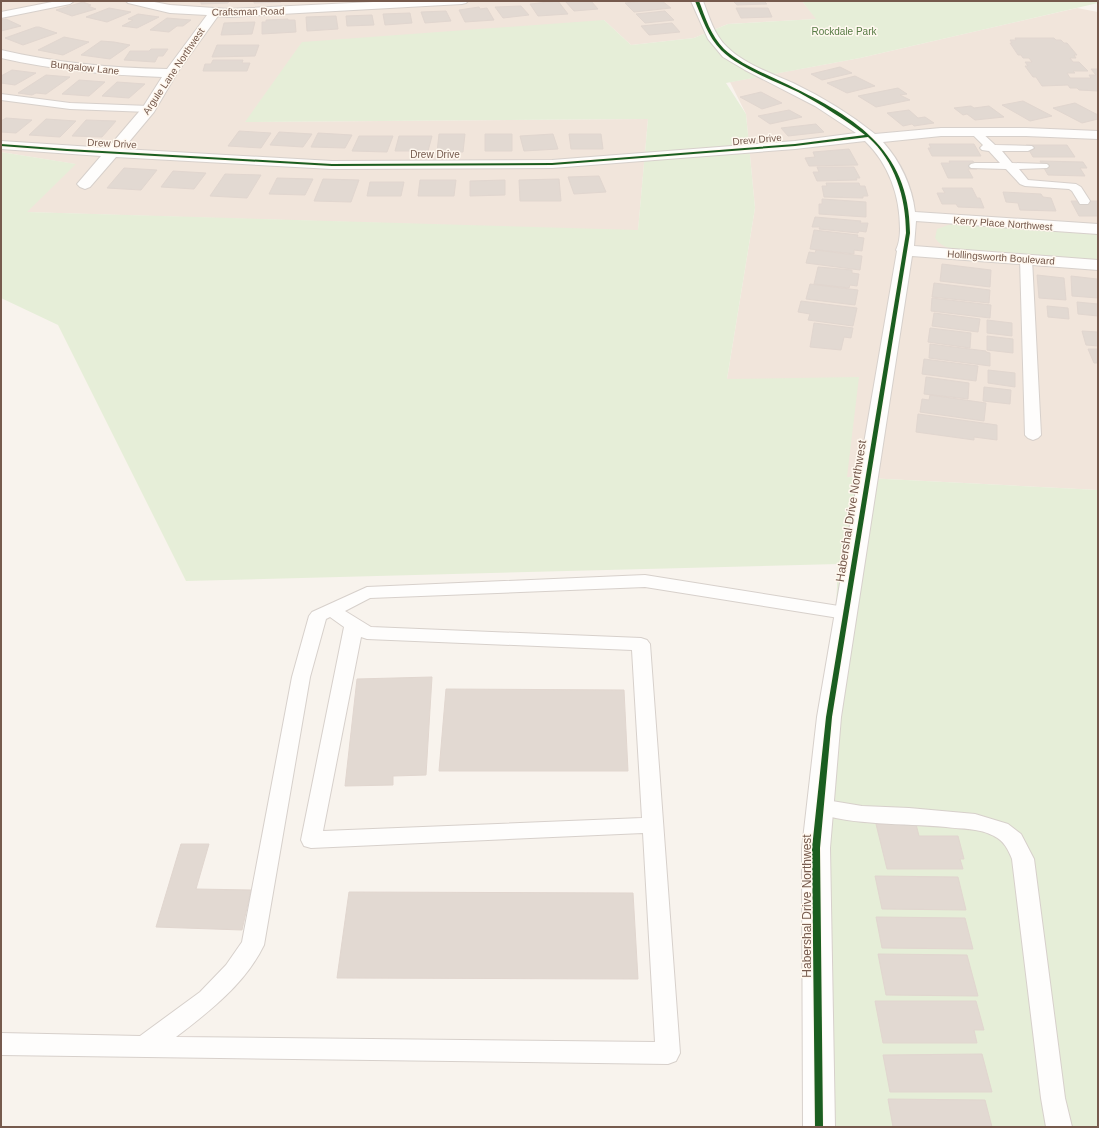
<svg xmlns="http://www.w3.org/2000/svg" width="1099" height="1128" font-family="Arial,sans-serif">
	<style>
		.residential { fill: #f1e5db }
		.green { fill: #e6eed8 }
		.building { fill: #e2d9d2; stroke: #e1d6cf }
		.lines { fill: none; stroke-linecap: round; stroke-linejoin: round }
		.lane-casing { stroke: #d7d0cb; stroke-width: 2 }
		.street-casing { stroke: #d7d0cb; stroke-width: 2 }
		.lane { fill: #fefdfc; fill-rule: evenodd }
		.street { fill: #fefdfc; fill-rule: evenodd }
		.cycleway-casing { stroke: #fff8ef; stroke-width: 2 }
		.cycleway { fill: #1b5e20; fill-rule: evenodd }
		.labels { text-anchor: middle; stroke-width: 3; stroke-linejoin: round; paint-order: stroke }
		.far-street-label { font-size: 10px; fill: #765a4d; stroke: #fff8ef }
		.far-park-label { font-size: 10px; fill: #577b44; stroke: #fff8ef }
		.street-label { font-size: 12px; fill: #765a4d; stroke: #fff8ef }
	</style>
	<rect width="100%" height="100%" fill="#f8f3ed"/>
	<path class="residential" d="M1,1H802L817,19L728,24L694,38L631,45L604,20L245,122L648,119L638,231L26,212L75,164L1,152Z
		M1077,8L1098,12V490L847,477L727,379L755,208L746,114L730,82L860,58Z"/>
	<path class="green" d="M802,1H1098V3L860,58L726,83L746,114L755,208L727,379L859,377L847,477L1098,490V1127H825L815,1063L838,564L186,581L58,325L1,298V152L76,164L27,212L638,230L648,119L245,122L302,42L604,20L631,45L694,38L728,24L816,19Z
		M951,224L1098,234V261L952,249C945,247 939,244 935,238L937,229Z"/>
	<path class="building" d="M178,1H243H229L228,3L201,4V2Z
		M254,1H281V2L254,3Z
		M558,1L568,14L538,16L530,4Z
		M565,1H591L598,9L574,11Z
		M643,1H662L671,8L634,12L625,3Z
		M733,1H764L767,4L737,5Z
		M83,2L91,5L88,6L96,9L72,16L56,10Z
		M521,6L529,15L503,18L495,7Z
		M479,7L480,9L487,8L494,20L465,22L459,10Z
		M109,8L131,12L107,22L86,17Z
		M736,8H768L772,17L741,18Z
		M446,11L451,21L425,23L421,12Z
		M665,11L674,20L645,23L636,14Z
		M410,13L412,23L385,25L383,14Z
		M138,14L159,17L137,28L122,26L133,20L128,19Z
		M372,15L374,25L347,26L346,16Z
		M336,16L338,29L307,31L306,17Z
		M167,18L191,20L183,26H177L169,32L150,30Z
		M6,19L21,26L1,31V20Z
		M288,19V20H295L296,32L262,34V22H266V20Z
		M255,22L252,34L221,35L224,23Z
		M672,23L680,32L649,35L641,26Z
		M36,27H39L57,33L23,45L5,38Z
		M64,37L89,42L63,55L38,50Z
		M1015,38H1054L1056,40H1061L1064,43H1067L1077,55H1074L1076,58H1070L1073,62H1079L1088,71H1073L1075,73H1067L1070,78H1091L1089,75H1096L1091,69H1098V91L1079,90L1077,88H1070L1068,85L1042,86L1036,77H1033L1025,66H1028L1025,62H1032L1029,58H1023L1021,55H1018L1010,43H1012L1010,40H1016Z
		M101,41L114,42L130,45L110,59L81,55Z
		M217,45H259L255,56L212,57Z
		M151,49H168L163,56H158L155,62L124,60L130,51H149Z
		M213,60H243L242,63H250L247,71H203L205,64H211Z
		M840,67L852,73L822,80L811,74Z
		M12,70L36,73L15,85L1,83V76Z
		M46,75L70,77L46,94L36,93L32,95L18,93Z
		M855,76L875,86L847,93L827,83Z
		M79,80L105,82L89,96L62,94Z
		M117,82L145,84L129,98L102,96Z
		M898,88L907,94L900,95L910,100L876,107L858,96Z
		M761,92L782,103L762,109L740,97Z
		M1023,101L1052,116L1030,121L1002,105Z
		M1075,103L1098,115V119L1082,123L1053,108Z
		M971,106L974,108L989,106L1004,117L975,120L967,114L963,115L954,108Z
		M789,110L802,117L770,124L758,116Z
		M909,110L918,118L925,117L934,123L914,126L912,124L903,126L887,113Z
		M6,118L32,120L16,133L1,132V121Z
		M46,119L76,121L60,137L29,135Z
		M86,120L116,121L102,137L72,136Z
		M816,124L824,132L788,136L781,128Z
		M239,131L271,133L261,148L228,146Z
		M279,132L312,134L303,147L270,145Z
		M318,133L352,135L345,148L311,147Z
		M439,134H465L463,152H437Z
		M485,134H512V151H485Z
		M553,134L558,149L524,151L520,136Z
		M569,134H601L603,149H571Z
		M359,136H393L387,152L352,151Z
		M399,136H432L428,151H395Z
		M929,144H974L981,156H932L928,148H931Z
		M1026,145H1067L1075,157H1033Z
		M849,149L858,165L809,166L805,158L815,157L813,152Z
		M949,161H973L977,169H968L973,178H948L941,163H950Z
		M1040,161L1083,162L1087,168H1080L1085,176L1048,175Z
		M817,167H854L860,178H856L857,180L817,181L813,172H819Z
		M124,168L157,170L141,190L107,188Z
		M173,171L206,173L194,189L161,187Z
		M225,174L261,175L247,198L210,196Z
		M599,176L606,192L574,194L568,177Z
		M277,178L313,179L305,195L269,194Z
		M323,179L359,180L351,202L314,201Z
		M559,179L561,201H520L519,180Z
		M420,180H456L454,196H418Z
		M505,180V195L470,196V181Z
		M370,182H404L401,196H367Z
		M826,183H859L860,186H865L868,196H863V198L824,197L822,186H827Z
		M942,188H972L977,198H980L984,208L958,207L956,204H942L937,193H945Z
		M1003,192L1041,194L1043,197L1051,198L1056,211L1020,210L1018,203L1006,202Z
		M822,199L866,202V217L819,214V204H822Z
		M1071,201H1098V216H1079Z
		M815,217L861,221L860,223H868L866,232L859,231L858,233L819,229L820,227H812Z
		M814,230L858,235L857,237L864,238L862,251L854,250V254L810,249Z
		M816,250L862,256L860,270L806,263L809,252L815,253Z
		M942,264L991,270L990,287L940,281Z
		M818,267L852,270V273L859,274L857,286L850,285L849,288L814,284Z
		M1037,275L1064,278L1066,300L1039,298Z
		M1071,276L1097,279L1098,298L1072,296Z
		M934,283L990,290L989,303L932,297Z
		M810,284L858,290L855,305L806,299Z
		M932,298L991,305L990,318L931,311Z
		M801,301L857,308L853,326L808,320L810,314L798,312Z
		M1077,302L1098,304V316L1078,314Z
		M1047,306L1068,308L1069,319L1048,317Z
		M934,313L980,319L978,332L932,326Z
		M987,320L1012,323V336L987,333Z
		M814,323L853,328L851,338L844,337L841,350L810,347Z
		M930,328L971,333L970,348L928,342Z
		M1082,331L1098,332V346L1086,345Z
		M987,336L1013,339V353L987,350Z
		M930,344L986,351V352L990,353V366L929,358Z
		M1088,349H1098V363H1094Z
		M924,359L978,366L976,381L922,374Z
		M988,370L1015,373V387L988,383Z
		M926,377L969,383L968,399L924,394Z
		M984,387L1011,390L1010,404L983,401Z
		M930,395L986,403L984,421L920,412L922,399L929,400Z
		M918,414L997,425V440L974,437V440L916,432Z
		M432,677L426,775L393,776V785L345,786L357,679Z
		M446,689L624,690L628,771H439Z
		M876,824H916L919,836H958L964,859H960L963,869H887Z
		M181,844H209L196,889L251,890L242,930L156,927Z
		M875,876L958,877L966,910L882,909Z
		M349,892L633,893L638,979L337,978Z
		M876,917L965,918L973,949L882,948Z
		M878,954L967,955L978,996L886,995Z
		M875,1001H976L984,1030H974L977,1043H883Z
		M982,1054L992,1092H890L883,1055Z
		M888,1099L985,1100L992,1127H893Z"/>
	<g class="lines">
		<g class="lane-casing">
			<path id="lane" d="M57,1H74L70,4L1,18V12Z
				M1,94L70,103L149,106L154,109L149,112L70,109L1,100Z
				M975,129L979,130L995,145L1032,146L1034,148L1028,151H1002L1012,163L1047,164L1049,166L1047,168L1019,169L1028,180L1076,184L1081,187L1090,201L1088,204H1080L1072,191L1069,189L1025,186L1020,184L1006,169L971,168L969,166L971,164L975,163H1000L989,151L982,150L980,148L983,145L970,132Z
				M1026,255L1030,256L1032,259L1041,435L1038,438L1033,440L1028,438L1025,435L1020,259L1022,256Z
				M645,575L845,607L851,609L854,613L851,617L845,619L645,587L370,598L345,611L371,627L641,638L647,640L650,644L680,1053L676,1061L668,1064L1,1055V1033L140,1036L200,992L226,965L242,942L292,677L309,616L312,612L367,587ZM330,617L344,627L301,840L304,846L311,848L643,833L655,1042L176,1037C210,1011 245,984 264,945L310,677L326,619ZM361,637L367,639L632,650L642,818L323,831Z
				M820,799L862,806L909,808L975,814L1008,824L1021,834L1034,859L1065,1098L1072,1127H1046L1041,1098L1012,859C1008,849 1004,841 994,836C980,828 961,829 946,827C902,823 855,826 813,812L810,807L813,802Z"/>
		</g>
		<g class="street-casing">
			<path id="street" d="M126,1H149L170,5L229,9L394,1H468L466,3L462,4L229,17L218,16L177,73L154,112L123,149L332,161L552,160L795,141L856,133L815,106L745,70L723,57L708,39L691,1H703C709,16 714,35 727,47C744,64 771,73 793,83C822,97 850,114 875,134L941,128H1026L1098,131V139L1026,136H941L883,142C900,161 912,186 915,212L1098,224V234L916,221L914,246L1098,260V270L912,256L841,717L830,848L835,1127H803L802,848L817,717L897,251L896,250C899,244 900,235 900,229C900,196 889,164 865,141L795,149L552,168L332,169L116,157L90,187L85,189L80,187L77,184L101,156L1,149V141L108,148L143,107L162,77C108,75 54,70 1,58V50C56,63 111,68 167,69L207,15L170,13L128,3Z"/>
		</g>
		<use href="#lane" class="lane"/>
		<use href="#street" class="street"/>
		<g class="cycleway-casing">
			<path id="cycleway" d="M695,1H699C705,17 711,36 724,49C740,64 762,72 782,82C851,115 910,147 910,233L832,717L820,848L823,1127H815L812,848L826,717L906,233C906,198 895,161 868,137L795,146L552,165L332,166L67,151L1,146V144L67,149L332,164L552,163L795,144L865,135C844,119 822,105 798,92C775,81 739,68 721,50C708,37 702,18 695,1Z"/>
		</g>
		<use href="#cycleway" class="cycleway"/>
	</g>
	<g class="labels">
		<g class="far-street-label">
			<text transform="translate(248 11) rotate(-1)" y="4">Craftsman Road</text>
			<text transform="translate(85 67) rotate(6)" y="4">Bungalow Lane</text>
			<text transform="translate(173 71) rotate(-56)" y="4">Argule Lane Northwest</text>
			<text transform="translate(757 139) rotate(-5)" y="4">Drew Drive</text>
			<text transform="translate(112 143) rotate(3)" y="4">Drew Drive</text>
			<text x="435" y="158">Drew Drive</text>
			<text transform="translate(1003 223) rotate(4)" y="4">Kerry Place Northwest</text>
			<text transform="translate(1001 257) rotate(4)" y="4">Hollingsworth Boulevard</text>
		</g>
		<g class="far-park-label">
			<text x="844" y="35">Rockdale Park</text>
		</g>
		<g class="street-label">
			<text transform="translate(851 511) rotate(-81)" y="4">Habershal Drive Northwest</text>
			<text transform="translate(807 906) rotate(-90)" y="4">Habershal Drive Northwest</text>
		</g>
	</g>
	<rect width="1099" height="1128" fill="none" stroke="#765a4d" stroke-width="4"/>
</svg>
